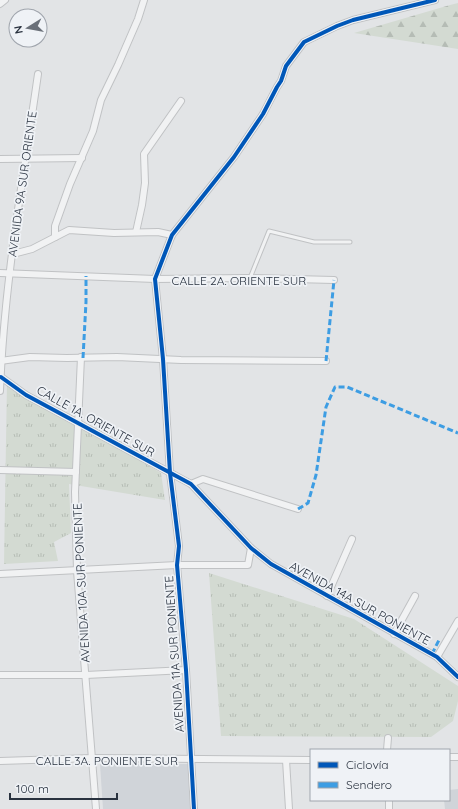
<svg xmlns="http://www.w3.org/2000/svg" width="458" height="809" font-family="Quicksand,sans-serif">
<style>
.built{fill:#d0d4d9}
.grass{fill:url(#grass-tufts)}
.forest{fill:url(#forest-firs)}
.lines{fill:none;stroke-linecap:round;stroke-linejoin:round}
.lane-casing{stroke:#c0c2c4;stroke-width:5}
.street-casing{stroke:#c0c2c4;stroke-width:8}
.lane{stroke:#f1f2f3;stroke-width:3}
.street{stroke:#f1f2f3;stroke-width:6}
.quiet{stroke:#3d9de3;stroke-width:3;stroke-dasharray:6 3;stroke-linecap:butt}
.cycleway-casing{stroke:#eff2f6;stroke-width:6}
.cycleway{stroke:#0057b8;stroke-width:4}
.labels{text-anchor:middle;dominant-baseline:central;stroke-width:3.5;stroke-linejoin:round;paint-order:stroke}
.street-label{font-size:12px;fill:#29323f;stroke:#eff2f6}
</style>
<defs>
<pattern id="grass-tufts" width="24" height="20" patternUnits="userSpaceOnUse"><rect width="24" height="20" fill="#d3dad2"/><path d="M3 7l-1-3M5 7V3M7 7l1-3M15 17l-1-3M17 17v-4M19 17l1-3" fill="none" stroke="#b5bcb5"/></pattern>
<pattern id="forest-firs" width="22" height="20" patternUnits="userSpaceOnUse"><rect width="22" height="20" fill="#d3dad2"/><path d="M5 1l3.5 6h-7zM16 11l3.5 6h-7z" fill="#b5bcb5"/></pattern>
</defs>
<rect width="100%" height="100%" fill="#e2e4e6"/>
<g class="built">
<path d="M100 764H189L191 809H103Z"/>
<path d="M458 789V809H445L444 800H449V790Z"/>
</g>
<g class="grass">
<path d="M7 381 161 473 165 500 69 484 71 533 54 542 58 561 4 564Z"/>
<path d="M209 573 354 619 458 686V701L453 721 431 737 221 736Z"/>
</g>
<path class="forest" d="M458 3V49L354 33 450 5Z"/>
<g class="lines">
<g class="lane-casing">
<path id="lane" d="M250 278 269 231 314 242H350"/>
</g>
<g class="street-casing">
<g id="street">
<path d="M0 4 5 0"/>
<path d="M0 159 82 158"/>
<path d="M136 232 142 205 145 183 144 154 181 101"/>
<path d="M55 237V226L70 184 93 131 101 100 118 65 138 19 144 0"/>
<path d="M13 254 32 249 69 230 114 233 158 232 172 235"/>
<path d="M0 273 155 279 249 278 334 280"/>
<path d="M81 357 75 492 77 571 96 809"/>
<path d="M0 361 30 357 67 358 117 357 181 360 326 361"/>
<path d="M1 377 26 395 191 484 251 548 271 564 437 657 458 677"/>
<path d="M0 391C4 284 23 179 38 74"/>
<path d="M0 470 76 472"/>
<path d="M191 484 203 479 298 509"/>
<path d="M0 574 177 565H248L251 548"/>
<path d="M327 596 352 539"/>
<path d="M394 634 415 596"/>
<path d="M437 657 458 621"/>
<path d="M0 675H86L186 670"/>
<path d="M387 750 388 738"/>
<path d="M449 757H458"/>
<path d="M286 760 289 809"/>
<path d="M0 761 93 758 311 760"/>
<path d="M389 800V809"/>
<path d="M194 809 186 670 177 565 179 546 170 473 163 359 155 279 172 235 234 157 263 114 277 87 281 81 286 66 304 42 337 26 353 20 435 0"/>
</g>
</g>
<use href="#lane" class="lane"/>
<use href="#street" class="street"/>
<g class="quiet">
<path d="M83 358 86 302V276"/>
<path d="M326 361 334 280"/>
<path d="M298 509 308 503 316 475 326 407 335 387H347L458 433"/>
<path d="M432 654 440 638"/>
</g>
<g class="cycleway-casing">
<g id="cycleway">
<path d="M1 377 26 395 191 484 251 548 271 564 437 657 458 677"/>
<path d="M194 809 186 670 177 565 179 546 170 473 163 359 155 279 172 235 234 157 263 114 277 87 281 81 286 66 304 42 337 26 353 20 435 0"/>
</g>
</g>
<use href="#cycleway" class="cycleway"/>
</g>
<g class="labels">
<g class="street-label">
<text transform="translate(22 184) rotate(-82)">AVENIDA 9A SUR ORIENTE</text>
<text x="239" y="280">CALLE 2A. ORIENTE SUR</text>
<text transform="translate(96 421) rotate(29)">CALLE 1A. ORIENTE SUR</text>
<text transform="translate(81 583) rotate(-93)">AVENIDA 10A SUR PONIENTE</text>
<text transform="translate(360 603) rotate(29)">AVENIDA 14A SUR PONIENTE</text>
<text transform="translate(174 654) rotate(-94)">AVENIDA 11A SUR PONIENTE</text>
<text x="107" y="760">CALLE 3A. PONIENTE SUR</text>
</g>
</g>
<rect x="310" y="749" width="140" height="52" fill="#eff2f6" stroke="#a0a5ad"/>
<rect x="318" y="762" width="20" height="6" fill="#0057b8" stroke="#a0a5ad"/>
<text x="346" y="769" font-size="12" fill="#29323f">Ciclovía</text>
<rect x="318" y="782" width="20" height="6" fill="#3d9de3" stroke="#a0a5ad"/>
<text x="346" y="789" font-size="12" fill="#29323f">Sendero</text>
<g transform="translate(28 28) rotate(259)"><circle r="19" fill="#eff2f6" stroke="#a0a5ad"/>
<path d="M0-3L7 15L0 10L-7 15Z" fill="#6a7079"/>
<text y="-6" font-size="11" font-weight="bold" text-anchor="middle" fill="#29323f">N</text>
</g>
<path d="M10 793v6h107v-6" fill="none" stroke="#29323f" stroke-width="2"/>
<text x="16" y="793" font-size="12" fill="#29323f" stroke="#eff2f6" stroke-width="3" paint-order="stroke">100 m</text>
</svg>
